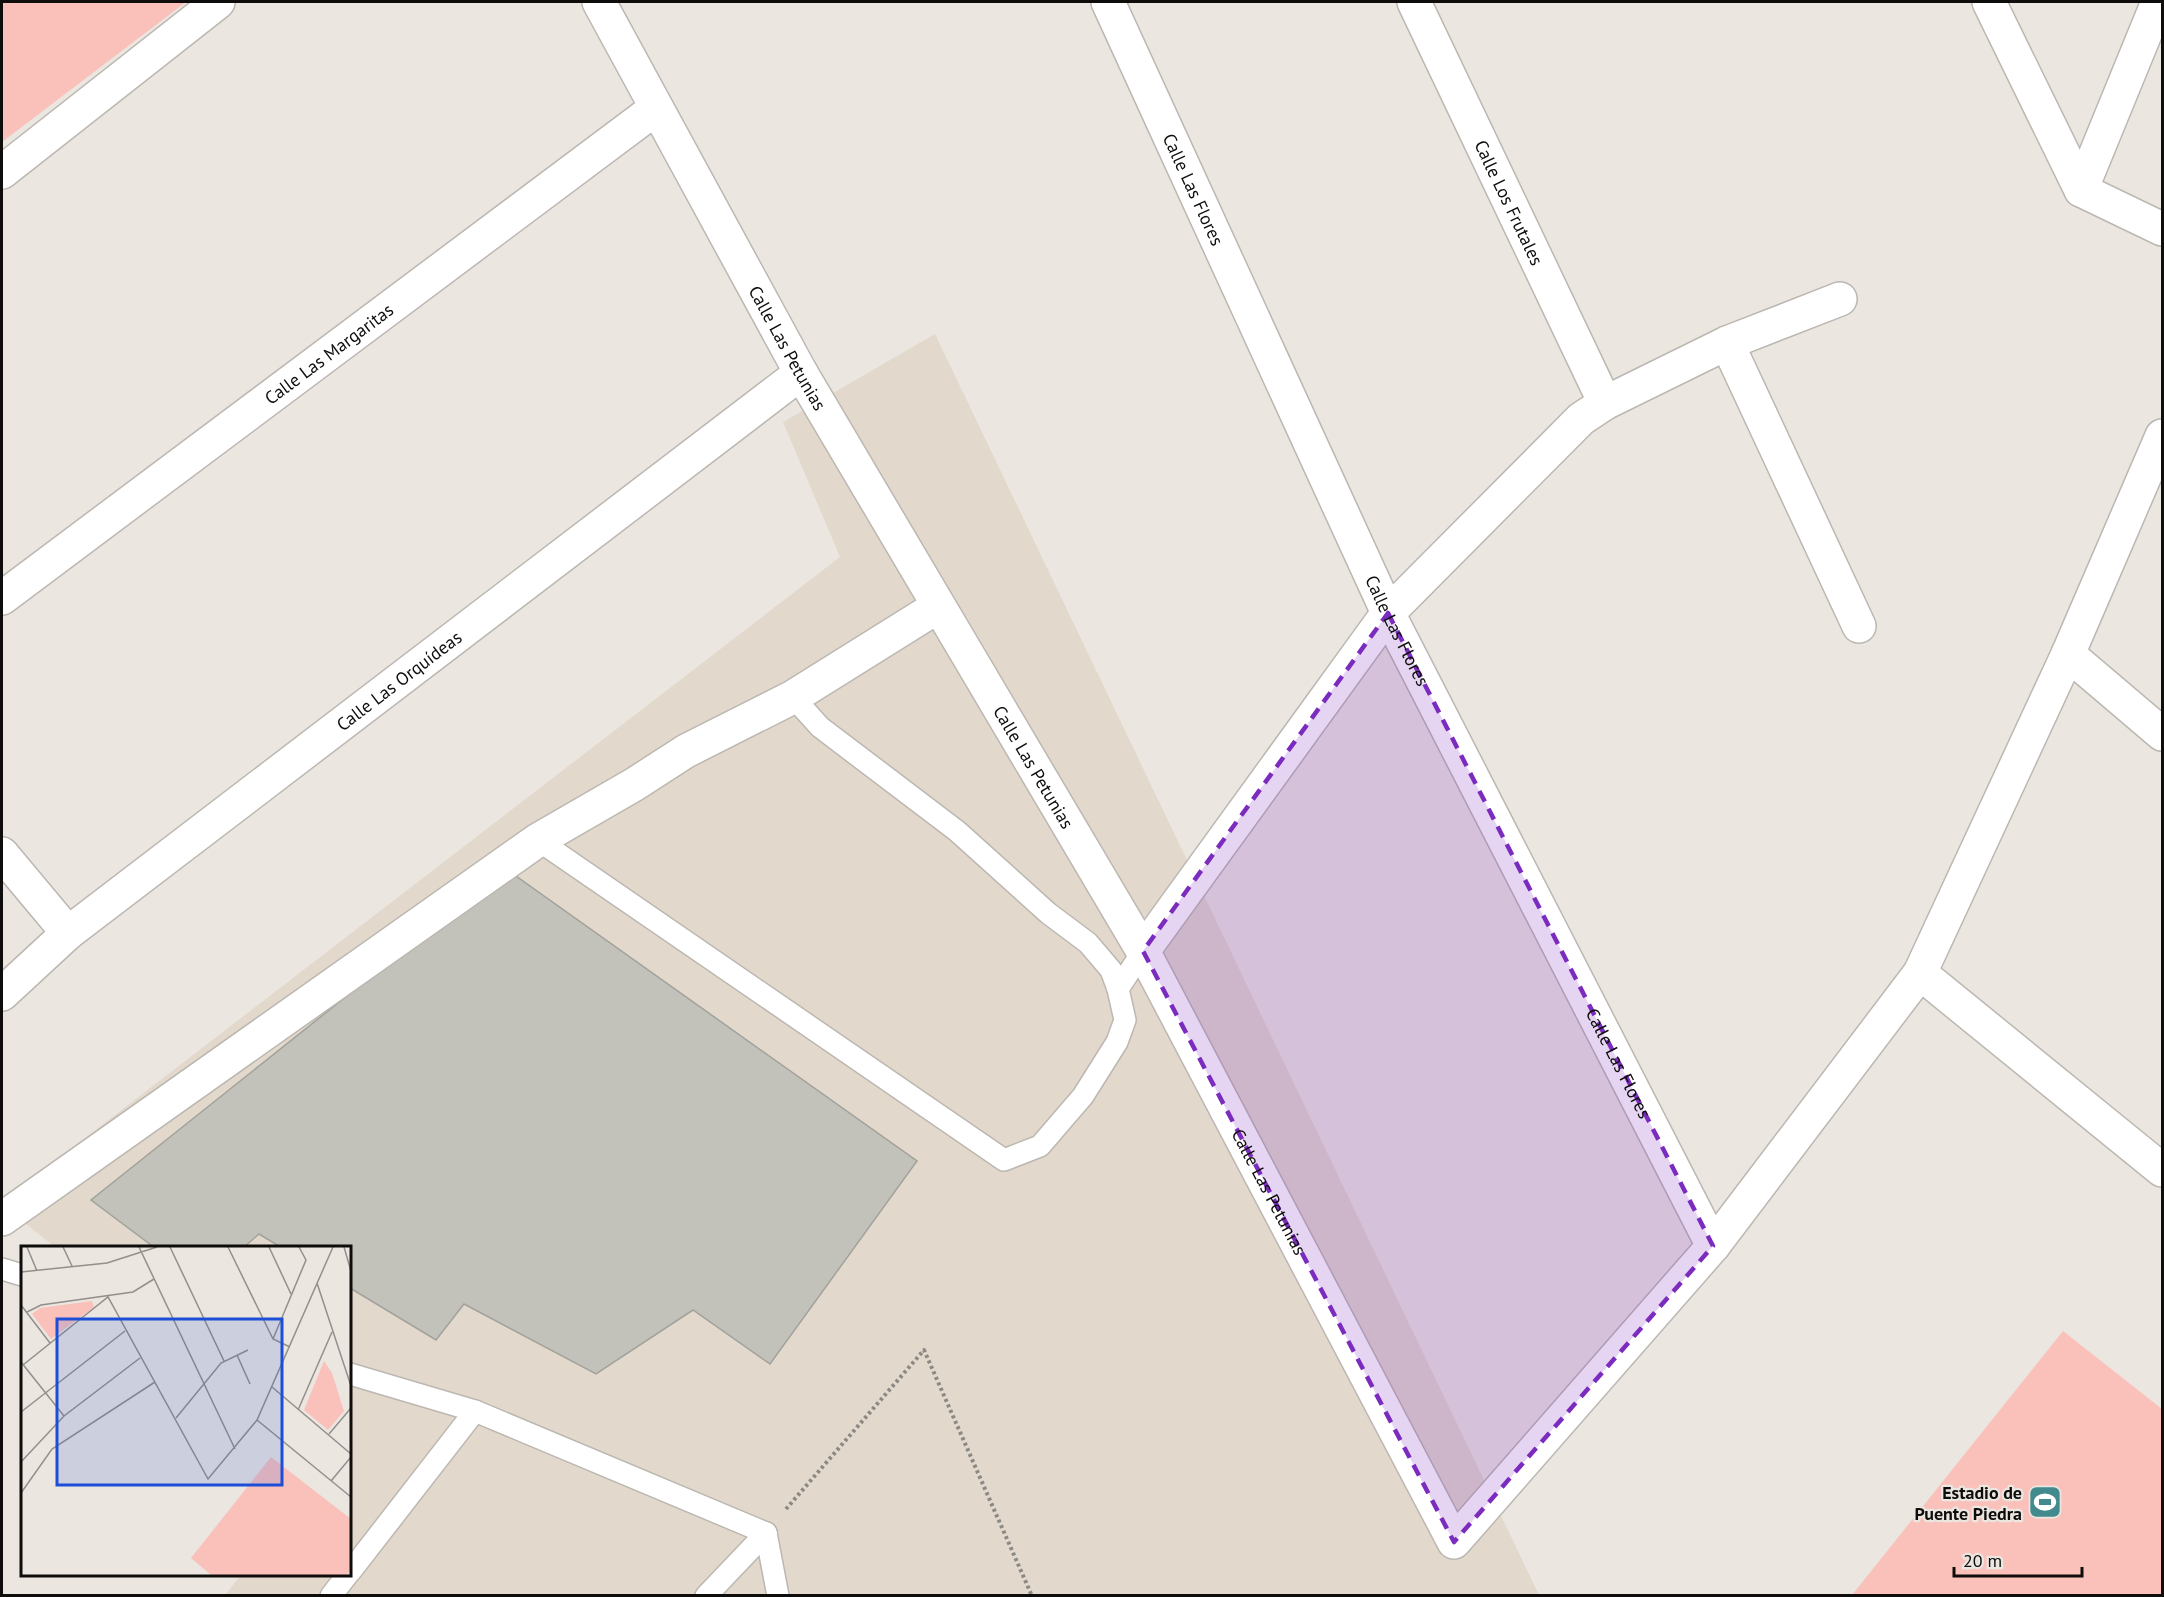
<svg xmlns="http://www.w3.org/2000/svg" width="2164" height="1597" font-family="'PT Sans',sans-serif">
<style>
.built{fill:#e2d9cc}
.green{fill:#fac1bb}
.building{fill:#c2c1ba;stroke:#a2a19b;stroke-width:1.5}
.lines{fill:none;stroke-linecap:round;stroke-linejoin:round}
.lane-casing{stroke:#bcb7b1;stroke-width:24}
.street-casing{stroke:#bcb7b1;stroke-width:36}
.path{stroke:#8c8984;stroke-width:4;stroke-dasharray:3 3;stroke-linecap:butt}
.lane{stroke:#fff;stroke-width:21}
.street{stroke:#fff;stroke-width:33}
.marked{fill:#7b2cbf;fill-opacity:0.2;stroke:#7b2cbf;stroke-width:4.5;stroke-dasharray:12 8;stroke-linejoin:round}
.labels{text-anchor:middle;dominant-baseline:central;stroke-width:4.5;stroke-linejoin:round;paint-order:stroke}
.street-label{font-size:18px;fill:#0e0d0b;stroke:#ebe6e0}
.poi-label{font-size:18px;font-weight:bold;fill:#0e0d0b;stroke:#ebe6e0;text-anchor:end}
.inset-road{fill:none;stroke:#938f8b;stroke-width:1.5}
.view{fill:#1d4ed8;fill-opacity:0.15;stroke:#1d4ed8;stroke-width:3}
.inset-edge{fill:none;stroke:#0e0d0b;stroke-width:3}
</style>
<rect width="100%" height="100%" fill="#ebe6e0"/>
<path class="built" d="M935 334 1539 1595H225L241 1575 350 1574V1248L55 1247 2 1205V1202L840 557 783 422Z"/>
<g class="green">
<path d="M2 2H186L2 142Z"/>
<path d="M2063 1331 2162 1409V1595H1852Z"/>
</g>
<path class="building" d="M506 869 917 1161 770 1364 693 1310 596 1374 464 1304 436 1340 350 1288V1248H282L259 1234 243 1248H155L91 1200Z"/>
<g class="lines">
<g class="lane-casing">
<g id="lane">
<path d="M793 697 820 727 957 831 1048 913 1088 943 1111 970 1118 989 1143 951"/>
<path d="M538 840 1004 1160 1040 1146 1083 1096 1117 1042 1125 1020 1118 989"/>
<path d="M2 1269 22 1275"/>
<path d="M350 1374 475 1411 766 1533"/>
<path d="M766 1533 778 1596"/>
<path d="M350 1572 475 1411"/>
<path d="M331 1596 348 1574"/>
<path d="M706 1596 766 1533"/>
</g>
</g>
<g class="street-casing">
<g id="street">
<path id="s1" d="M599 2 801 373 1143 951 1454 1542 1713 1246 1920 973 2068 654 2162 436"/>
<path id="s2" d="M1108 2 1388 613 1713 1246"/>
<path id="s3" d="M1414 2 1605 403"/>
<path d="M1989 2 2081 190 2162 229"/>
<path d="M2 172 218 2"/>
<path d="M2081 190 2158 2"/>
<path d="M1727 343 1859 626"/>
<path id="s4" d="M2 598 655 109"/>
<path d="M2068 654 2162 734"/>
<path d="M2 854 68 933"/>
<path d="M1143 951 1388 613 1581 419 1605 403 1727 343 1840 299"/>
<path d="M1920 973 2162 1170"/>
<path id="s5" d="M2 994 68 933 801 373"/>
<path d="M2 1219 538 840 635 784 686 751 793 697 937 607"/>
</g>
</g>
<path class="path" d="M786 1509 924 1350 1032 1596"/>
<use href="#lane" class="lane"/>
<use href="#street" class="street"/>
</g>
<path class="marked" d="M1388 613 1713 1246 1454 1542 1143 951Z"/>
<defs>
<g id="stadium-square" transform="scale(1.725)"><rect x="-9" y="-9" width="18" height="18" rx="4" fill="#428a8d" stroke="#ebe6e0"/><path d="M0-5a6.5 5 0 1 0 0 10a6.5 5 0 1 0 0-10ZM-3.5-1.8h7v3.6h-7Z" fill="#fff"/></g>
</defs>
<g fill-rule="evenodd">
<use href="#stadium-square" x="2045" y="1502"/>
</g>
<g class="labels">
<g class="street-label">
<text stroke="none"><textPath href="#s2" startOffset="206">Calle Las Flores</textPath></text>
<text stroke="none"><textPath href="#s3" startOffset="222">Calle Los Frutales</textPath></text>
<text stroke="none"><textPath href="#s1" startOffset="394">Calle Las Petunias</textPath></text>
<text stroke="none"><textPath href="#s4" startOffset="408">Calle Las Margaritas</textPath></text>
<text stroke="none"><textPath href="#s2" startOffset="692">Calle Las Flores</textPath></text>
<text stroke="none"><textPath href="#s5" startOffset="506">Calle Las Orquídeas</textPath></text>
<text stroke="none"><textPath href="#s1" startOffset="880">Calle Las Petunias</textPath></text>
<text stroke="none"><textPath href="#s2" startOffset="1178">Calle Las Flores</textPath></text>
<text stroke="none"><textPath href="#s1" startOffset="1366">Calle Las Petunias</textPath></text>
</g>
<g class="poi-label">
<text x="2022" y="1492">Estadio de<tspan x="2022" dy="21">Puente Piedra</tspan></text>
</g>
</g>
<g transform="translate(21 1246)">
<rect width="330" height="330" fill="#ebe6e0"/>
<path d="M71 55 73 61 30 93 11 68 19 62ZM303 115 311 127 323 165 307 184 283 164ZM250 211 330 273V324L326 329H190L170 312Z" fill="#fac1bb"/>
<path class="inset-road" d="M6 1 16 25M42 1 51 20M118 1 214 203M149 1 203 115M207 1 252 93 269 101M248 1 270 48M323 1 330 25M0 26 86 17 136 1M296 37 330 140M0 59 29 97M6 66 20 59 112 46 133 33M252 93 285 14 278 1M216 109 229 138M0 116 43 170M2 119 87 51 187 233 236 174 312 1M251 141 330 208M277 164 311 86M0 166 104 85M155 172 200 117 227 104M236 174 330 251M308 188 330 162M0 216 43 170 119 112M310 235 330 211M0 247 31 203 134 136"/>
<path class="view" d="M36 73H261V239H36Z"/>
<rect width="330" height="330" class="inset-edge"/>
</g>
<rect width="2164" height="1597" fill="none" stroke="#0e0d0b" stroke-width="6"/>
<path d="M1954 1567v9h128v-9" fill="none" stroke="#0e0d0b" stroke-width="3"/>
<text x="1963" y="1567" font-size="18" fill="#0e0d0b" stroke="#ebe6e0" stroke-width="4.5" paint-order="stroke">20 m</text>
</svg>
